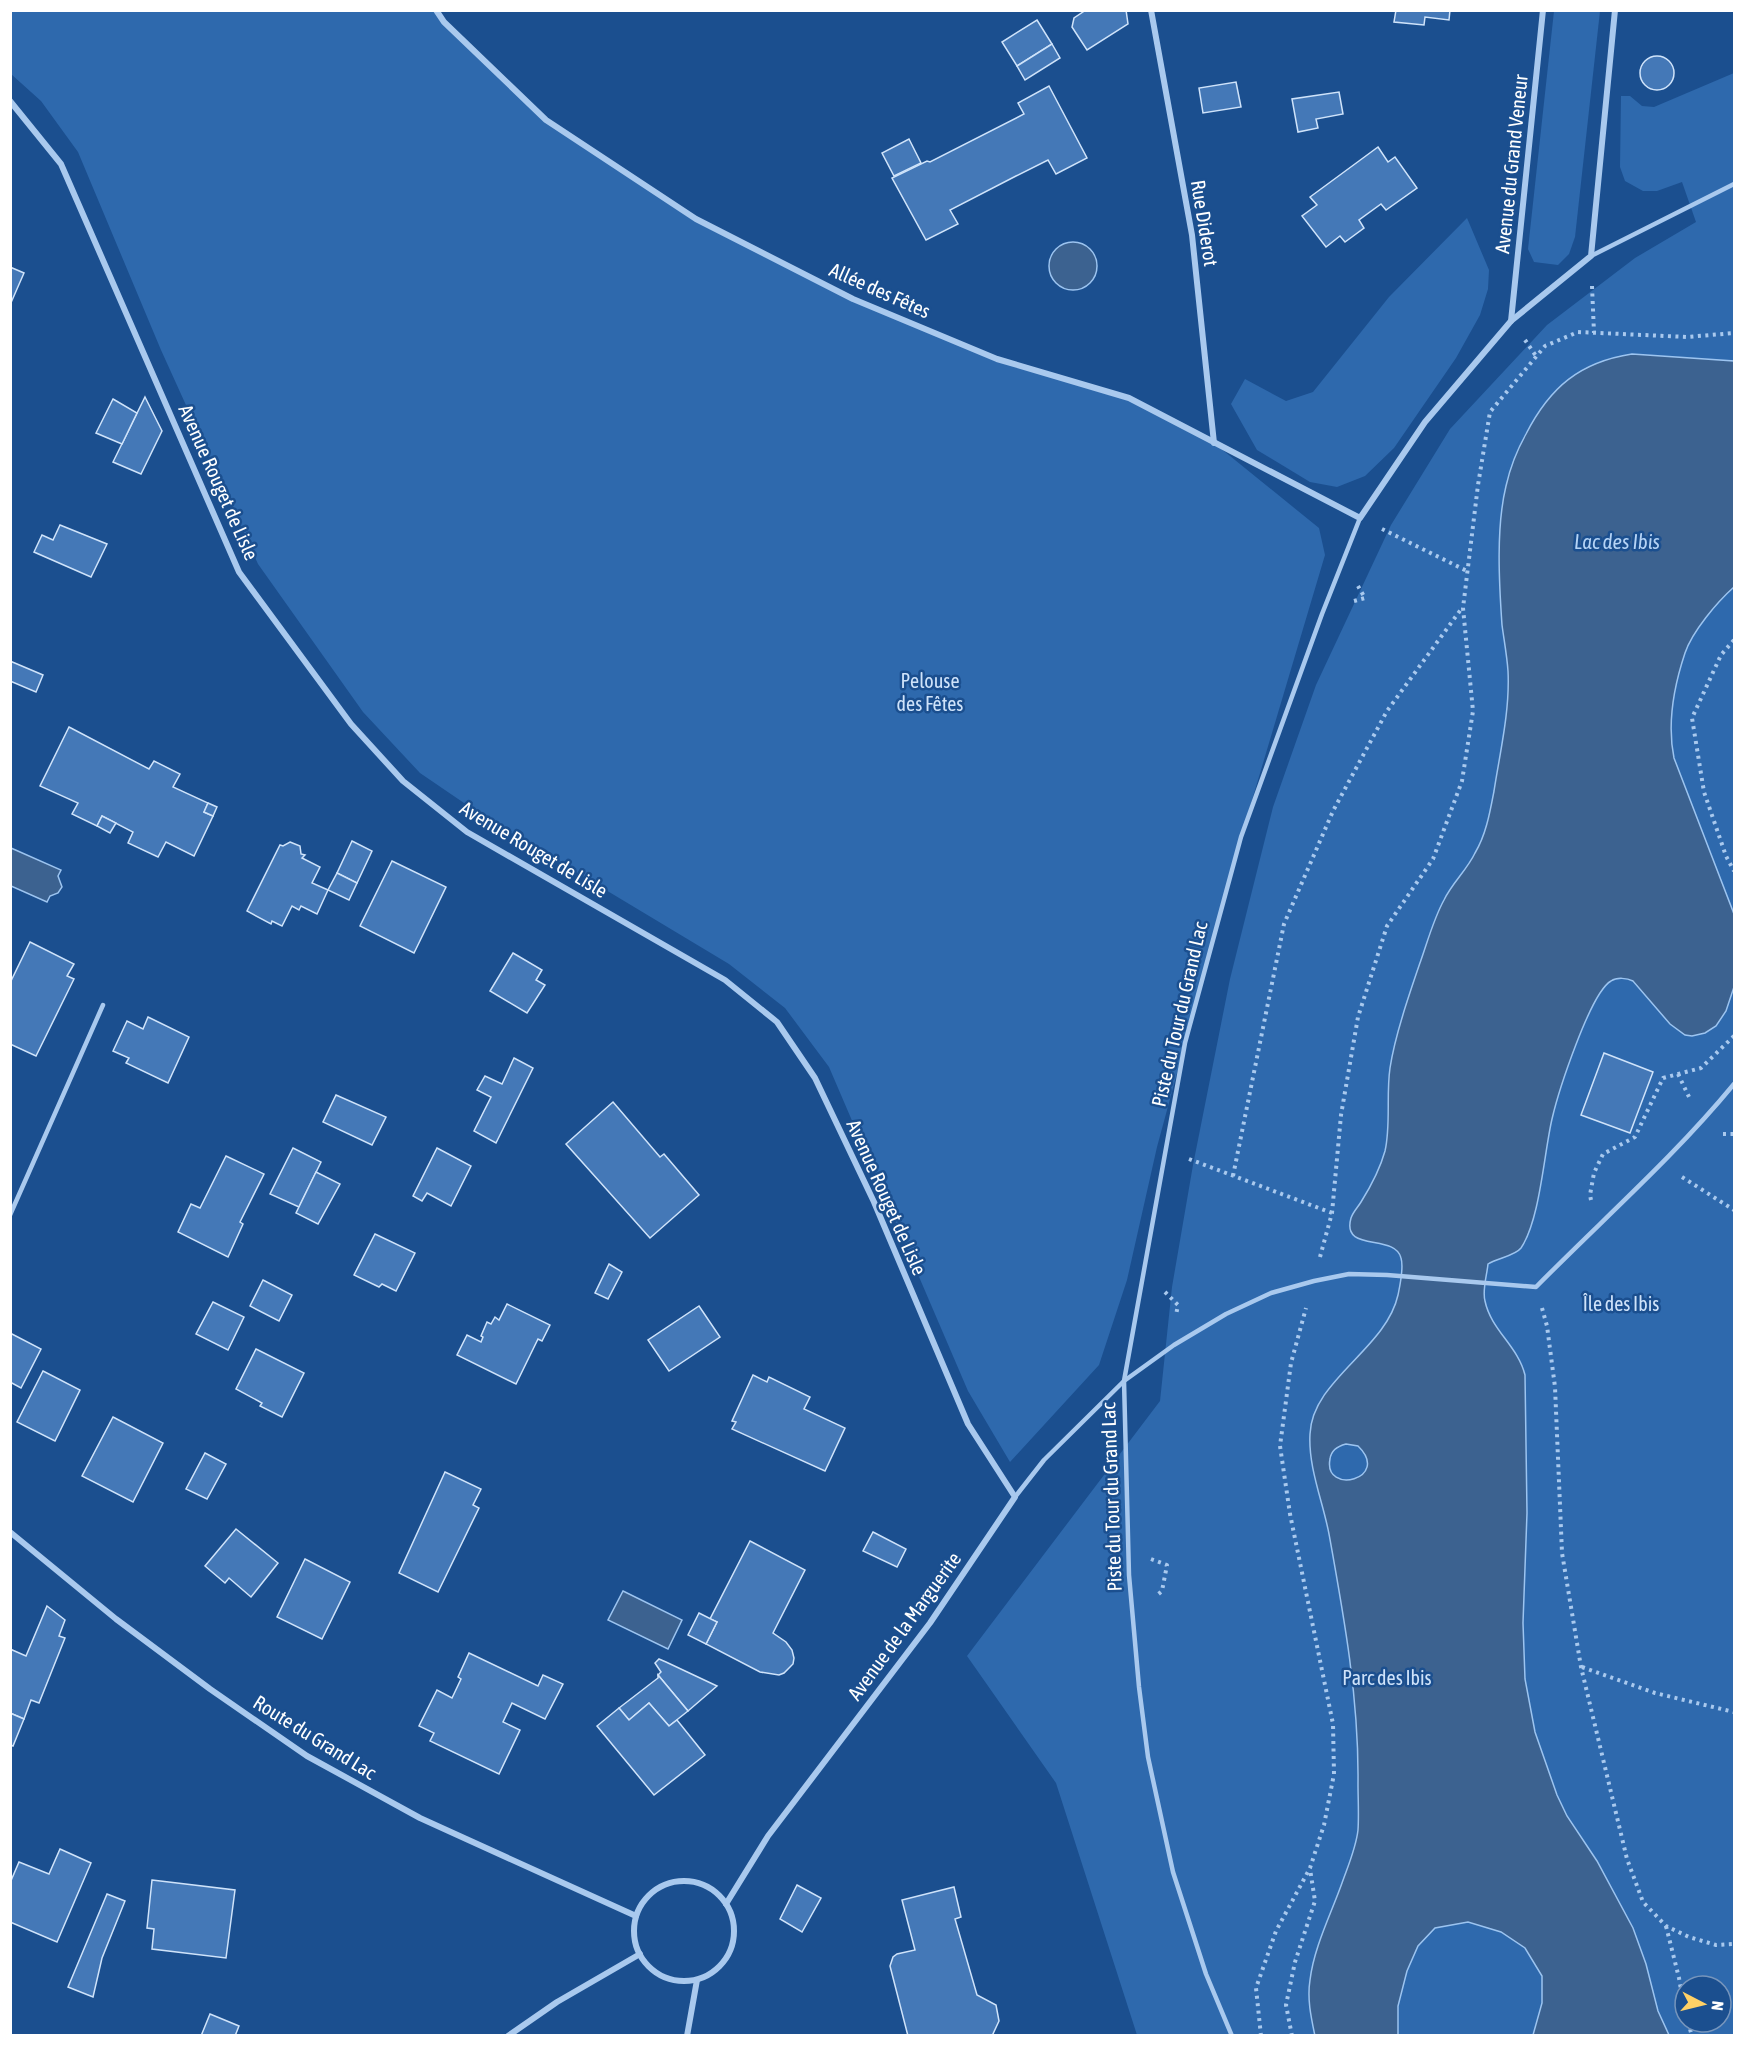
<svg xmlns="http://www.w3.org/2000/svg" width="1745" height="2046" font-family="'Asap Condensed',sans-serif">
<style>
.green{fill:#2e69ad;fill-rule:evenodd}
.water{fill:#3c6290;stroke:#9cc4f0;stroke-width:1.5;fill-rule:evenodd}
.building{fill:#4478b7;stroke:#cfe3fa;stroke-width:1.5}
.lines{fill:none;stroke-linecap:round;stroke-linejoin:round}
.path{stroke:#a9c9ee;stroke-width:4;stroke-dasharray:3 4.5;stroke-linecap:butt}
.lane{stroke:#a9c9ee;stroke-width:4.5}
.street{stroke:#a9c9ee;stroke-width:6}
.labels{text-anchor:middle;dominant-baseline:central;stroke-width:5;stroke-linejoin:round;paint-order:stroke}
.street-label{font-size:20px;fill:#fff;stroke:#1b4f8f}
.park-label{font-size:20px;fill:#cfe3fa;stroke:#1b4f8f}
.water-label{font-size:21px;font-style:italic;fill:#b5d3f5;stroke:#1b4f8f}
</style>
<rect width="100%" height="100%" fill="#1b4f8f"/>
<g class="green">
<path d="M11 11H436L546 120 696 219 853 299 997 359 1129 398 1214 443 1319 528 1325 555 1241 837 1157 1147 1127 1280 1099 1365 1010 1462 968 1391 829 1067 785 1008 729 964 486 818 420 773 363 712 258 564 161 350 78 152 41 101 11 74Z"/>
<path d="M1554 11H1600L1575 237 1569 254 1558 265 1534 262 1528 249Z"/>
<path d="M1734 73V2035H1137L1056 1783 967 1656 1160 1401 1172 1287 1193 1165 1230 979 1273 807 1316 685 1391 525 1450 429 1547 325 1635 258 1696 222 1682 182 1657 191H1643L1625 181 1620 167 1621 96H1630L1642 106 1654 107ZM1685 1986H1721V2022H1685Z"/>
<path d="M1467 218 1489 270 1488 289 1480 315 1456 358 1394 448 1365 476 1337 487 1310 482 1257 450 1231 404 1245 379 1286 401 1313 392 1389 297Z"/>
</g>
<g class="water">
<circle cx="1073" cy="266" r="24"/>
<path d="M1632 354 1734 361V587C1717 602 1692 632 1685 653 1674 686 1667 724 1674 758L1734 914V987L1726 1011 1716 1026 1705 1033 1692 1036 1685 1035 1670 1024 1633 981C1627 978 1617 977 1611 981 1590 993 1558 1093 1552 1119 1544 1153 1540 1220 1521 1248 1515 1256 1497 1258 1488 1264 1487 1275 1482 1290 1485 1301 1491 1330 1518 1346 1525 1375L1527 1513 1523 1623 1525 1679 1535 1732 1557 1795 1567 1816 1597 1861 1633 1928 1646 1964 1658 2011 1669 2035H1533L1542 2003V1976L1525 1948 1501 1932 1468 1922 1435 1928 1418 1946 1407 1971 1398 2006V2035L1315 2036C1311 2017 1307 1999 1310 1980 1314 1947 1331 1914 1342 1883 1348 1866 1356 1848 1358 1830 1359 1815 1358 1799 1358 1783 1359 1699 1344 1617 1329 1534 1323 1502 1308 1467 1310 1434 1312 1380 1386 1349 1398 1295 1400 1285 1404 1268 1401 1258 1395 1233 1341 1253 1351 1218 1353 1212 1358 1207 1361 1202 1371 1186 1380 1169 1385 1151 1391 1125 1386 1095 1390 1068 1395 1035 1410 992 1421 960 1428 940 1434 918 1444 900 1452 883 1467 870 1475 853 1486 835 1490 812 1494 791 1500 752 1510 711 1508 671 1507 656 1504 640 1502 625 1499 582 1496 527 1506 486 1510 468 1517 450 1526 434 1550 387 1580 362 1632 354ZM1346 1444 1358 1446C1392 1479 1323 1496 1330 1459 1331 1451 1338 1446 1346 1444Z"/>
<path d="M11 848 61 870 58 876 62 887 58 893 50 896 47 902 11 886Z"/>
<path d="M623 1591 682 1620 668 1649 608 1620Z"/>
</g>
<g class="building">
<path d="M1086 10H1126L1128 24 1087 50 1072 27 1074 18Z"/>
<path d="M1396 10H1450L1449 20 1425 17 1424 25 1394 22Z"/>
<path d="M1037 20 1052 44 1017 66 1002 42Z"/>
<path d="M1052 44 1060 58 1025 80 1017 66Z"/>
<circle cx="1657" cy="73" r="17"/>
<path d="M1236 82 1241 107 1203 113 1199 88Z"/>
<path d="M1049 86 1087 158 1056 174 1048 160 1016 176 950 210 958 224 926 240 892 178 927 161 930 162 1024 114 1018 103Z"/>
<path d="M1339 92 1343 114 1316 119 1318 128 1298 132 1292 99Z"/>
<path d="M909 139 921 163 894 176 882 153Z"/>
<path d="M1378 147 1388 162 1395 157 1417 188 1386 210 1381 204 1359 220 1364 228 1345 242 1340 236 1326 247 1302 216 1317 205 1310 197Z"/>
<path d="M10 267 24 273 10 305Z"/>
<path d="M145 397 162 431 141 474 113 462Z"/>
<path d="M113 399 137 413 122 444 96 433Z"/>
<path d="M60 525 107 544 91 577 34 552 42 535 53 540Z"/>
<path d="M10 661 43 675 36 692 10 681Z"/>
<path d="M69 727 149 769 154 761 180 774 173 787 208 803 204 812 213 816 194 856 166 842 158 857 128 843 133 832 102 816 97 826 72 814 78 803 40 786Z"/>
<path d="M208 803 217 807 213 816 204 812Z"/>
<path d="M102 816 116 823 110 833 97 826Z"/>
<path d="M352 841 372 851 357 883 337 873Z"/>
<path d="M290 842 300 846 301 854 305 855 302 858 320 867 312 883 328 890 317 914 301 906 299 910 292 906 282 926 272 921 271 924 247 911 280 845 283 846Z"/>
<path d="M392 861 446 887 414 953 360 926Z"/>
<path d="M337 873 357 883 349 900 328 890Z"/>
<path d="M30 942 74 964 67 976 74 979 36 1056 10 1044V983Z"/>
<path d="M513 953 542 970 536 980 545 985 527 1013 490 991Z"/>
<path d="M148 1017 189 1037 168 1083 126 1063 129 1058 113 1051 127 1021 143 1029Z"/>
<path d="M1604 1053 1653 1072 1630 1133 1581 1115Z"/>
<path d="M514 1058 533 1068 496 1143 474 1131 491 1097 477 1090 485 1076 502 1084Z"/>
<path d="M336 1095 386 1117 372 1145 323 1122Z"/>
<path d="M613 1102 660 1157 664 1154 699 1195 650 1238 566 1144Z"/>
<path d="M293 1148 321 1162 299 1207 270 1194Z"/>
<path d="M437 1148 471 1166 451 1206 427 1193 422 1201 413 1196Z"/>
<path d="M226 1156 264 1174 240 1222 243 1224 228 1257 178 1232 191 1204 200 1208Z"/>
<path d="M316 1172 340 1184 318 1224 296 1213Z"/>
<path d="M375 1234 415 1253 396 1291 382 1284 379 1287 354 1275Z"/>
<path d="M609 1264 622 1272 608 1299 595 1293Z"/>
<path d="M263 1280 292 1295 279 1321 250 1306Z"/>
<path d="M213 1302 244 1317 228 1350 196 1334Z"/>
<path d="M507 1304 550 1325 542 1341 538 1339 516 1384 457 1355 467 1335 481 1342 483 1337 481 1336 487 1322 491 1324 495 1317 499 1320Z"/>
<path d="M699 1306 720 1337 669 1371 648 1340Z"/>
<path d="M10 1333 41 1349 21 1388 10 1382Z"/>
<path d="M256 1349 304 1373 282 1417 260 1406 262 1403 236 1389Z"/>
<path d="M43 1371 80 1390 55 1441 17 1422Z"/>
<path d="M753 1375 767 1382 769 1377 810 1397 804 1409 845 1428 825 1471 732 1429 736 1422 732 1421Z"/>
<path d="M113 1417 163 1443 133 1502 82 1476Z"/>
<path d="M205 1453 226 1464 207 1499 186 1489Z"/>
<path d="M445 1472 481 1489 473 1505 479 1508 438 1592 399 1573Z"/>
<path d="M236 1529 278 1563 251 1597 229 1578 225 1583 205 1566Z"/>
<path d="M873 1532 906 1549 897 1567 863 1551Z"/>
<path d="M750 1541 805 1570 773 1633 786 1642 792 1650 794 1658 793 1664 784 1673 779 1675 760 1672 706 1644 717 1622 710 1619Z"/>
<path d="M305 1559 350 1582 322 1639 277 1617Z"/>
<path d="M47 1606 65 1620 59 1636 65 1638 39 1703 31 1700 24 1719 10 1713V1649L26 1656Z"/>
<path d="M699 1613 717 1622 706 1644 688 1635Z"/>
<path d="M469 1653 538 1686 543 1675 563 1684 545 1719 512 1703 503 1722 520 1730 499 1774 430 1741 434 1733 419 1726 437 1690 452 1698 461 1679 458 1677Z"/>
<path d="M659 1659 666 1662 717 1686 688 1711 658 1675 661 1672 655 1663Z"/>
<path d="M658 1675 688 1711 669 1726 649 1703 629 1720 619 1708 658 1678Z"/>
<path d="M649 1703 669 1726 677 1720 705 1755 654 1795 597 1726 619 1708 629 1720Z"/>
<path d="M10 1713 24 1719 13 1746 10 1745Z"/>
<path d="M60 1849 91 1863 57 1942 10 1922V1883L19 1862 49 1874Z"/>
<path d="M152 1880 235 1890 226 1958 152 1949 154 1929 147 1928Z"/>
<path d="M797 1885 821 1898 802 1932 780 1919Z"/>
<path d="M954 1887 961 1917 955 1919 977 1995 996 2005 999 2021 992 2036H908L890 1966 893 1957 897 1954 915 1950 902 1900Z"/>
<path d="M107 1894 125 1901 102 1958 93 1997 68 1987Z"/>
<path d="M210 2014 239 2026 235 2036H201Z"/>
</g>
<g class="lines">
<g class="path">
<path d="M1592 286 1594 333"/>
<path d="M1525 340 1536 356"/>
<path d="M1382 529 1467 571"/>
<path d="M1354 601 1365 598 1358 586"/>
<path d="M1734 640 1721 655 1692 718 1704 792 1726 856 1734 871"/>
<path d="M1678 1074 1690 1099"/>
<path d="M1723 1134H1734"/>
<path d="M1189 1159 1332 1213"/>
<path d="M1233 1176 1284 924 1333 811 1387 711 1462 608"/>
<path d="M1682 1177 1734 1210"/>
<path d="M1591 1200 1590 1195 1594 1173 1603 1154 1635 1137 1663 1078 1701 1068 1734 1036"/>
<path d="M1320 1257 1332 1213 1341 1115 1358 1017 1387 926 1433 859 1462 781 1473 711 1463 608 1478 485 1490 412 1545 346 1578 332 1687 337 1734 333"/>
<path d="M1165 1292 1178 1305 1176 1315"/>
<path d="M1542 1308 1547 1326 1555 1387 1562 1553 1581 1667 1627 1859 1643 1902 1666 1926 1689 1937 1716 1945 1734 1944"/>
<path d="M1151 1559 1167 1565 1162 1591 1156 1596"/>
<path d="M1582 1667 1655 1693 1734 1712"/>
<path d="M1666 1926 1679 1978 1685 2013"/>
<path d="M1688 2022 1692 2036"/>
<path d="M1261 2036 1256 1988 1276 1931 1310 1868 1324 1825 1334 1774 1333 1724 1290 1514 1280 1446 1291 1363 1306 1308"/>
<path d="M1292 2036 1286 2005 1295 1962 1315 1901 1310 1869"/>
</g>
<g class="lane">
<path d="M1591 256 1734 184"/>
<path d="M10 1215 103 1005"/>
<path d="M1015 1497 1044 1460 1124 1381 1174 1345 1226 1314 1271 1293 1314 1281 1349 1274 1387 1275 1536 1287C1603 1219 1673 1158 1734 1084"/>
<path d="M1232 2036 1206 1974 1173 1872 1148 1757 1139 1687 1129 1575 1124 1381 1185 1043 1241 837 1322 614 1360 518"/>
</g>
<g class="street">
<path d="M436 10 444 22 546 120 696 219 853 299 997 359 1129 398 1360 518 1425 422 1511 321 1591 256 1615 10"/>
<path d="M1151 10 1192 235 1214 443"/>
<path d="M10 101 61 164 239 572 351 724 403 781 467 832 725 980 777 1022 815 1078 874 1202 968 1424 1015 1497 930 1623 768 1836 726 1904"/>
<path d="M1511 321 1543 10"/>
<path d="M10 1532 116 1619 210 1689 307 1756 420 1818 636 1916"/>
<circle cx="684" cy="1931" r="50"/>
<path d="M508 2036 557 2002 640 1954"/>
<path d="M687 2036 697 1980"/>
</g>
</g>
<g class="labels">
<g class="street-label">
<text transform="translate(1511 164) rotate(-84)">Avenue du Grand Veneur</text>
<text transform="translate(1205 223) rotate(81)">Rue Diderot</text>
<text transform="translate(880 290) rotate(24)">Allée des Fêtes</text>
<text transform="translate(219 482) rotate(66)">Avenue Rouget de Lisle</text>
<text transform="translate(534 849) rotate(31)">Avenue Rouget de Lisle</text>
<text transform="translate(1179 1014) rotate(-77)">Piste du Tour du Grand Lac</text>
<text transform="translate(887 1197) rotate(66)">Avenue Rouget de Lisle</text>
<text transform="translate(1111 1497) rotate(-92)">Piste du Tour du Grand Lac</text>
<text transform="translate(904 1626) rotate(-54)">Avenue de la Marguerite</text>
<text transform="translate(315 1737) rotate(32)">Route du Grand Lac</text>
</g>
<g class="park-label">
<text x="930" y="680">Pelouse<tspan x="930" dy="23">des Fêtes</tspan></text>
<text x="1621" y="1303">Île des Ibis</text>
<text x="1387" y="1677">Parc des Ibis</text>
</g>
<g class="water-label">
<text x="1617" y="541">Lac des Ibis</text>
</g>
</g>
<rect width="1745" height="2046" fill="none" stroke="#ffffff" stroke-width="24"/>
<g transform="translate(1703 2004) rotate(97)"><circle r="28" fill="#1b4f8f" stroke="#7695bc" stroke-width="1.5"/>
<path d="M0-4.5L10 22L0 15L-10 22Z" fill="#ffd166"/>
<text y="-9" font-size="16" font-weight="bold" text-anchor="middle" fill="#ffffff">N</text>
</g>
</svg>
